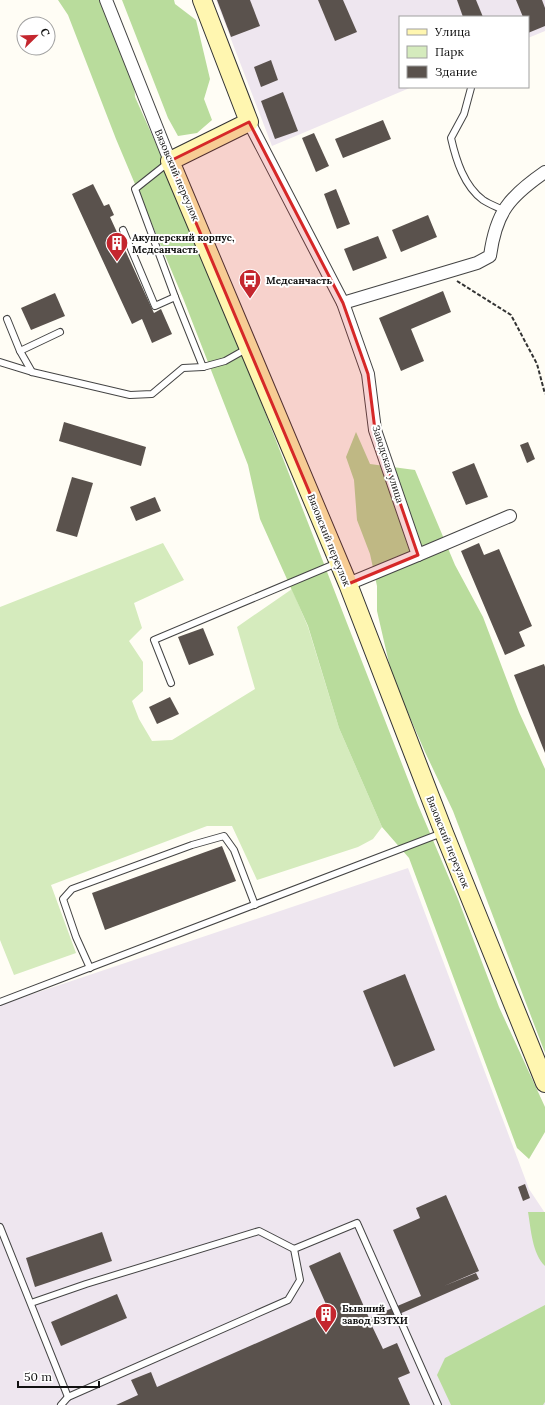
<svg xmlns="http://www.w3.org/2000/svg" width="545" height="1405" font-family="Lora,serif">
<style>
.industrial{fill:#eee6ef}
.green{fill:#d5ebbd}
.forest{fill:#b9dc9c}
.building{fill:#5a524d}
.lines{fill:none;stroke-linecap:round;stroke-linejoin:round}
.lane-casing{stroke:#444;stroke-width:8}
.street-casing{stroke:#444;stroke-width:14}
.secondary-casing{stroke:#333;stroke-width:20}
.path{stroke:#333;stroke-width:2;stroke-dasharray:4 2;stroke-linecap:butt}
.lane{stroke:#fff;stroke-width:6}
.street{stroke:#fff;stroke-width:12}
.secondary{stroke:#fff6b0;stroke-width:18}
.marked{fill:#d62828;fill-opacity:0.2;stroke:#d62828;stroke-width:3;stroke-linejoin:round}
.labels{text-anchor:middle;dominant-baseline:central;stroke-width:4;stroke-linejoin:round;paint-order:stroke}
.street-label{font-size:10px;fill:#111;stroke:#fff}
.poi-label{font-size:10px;font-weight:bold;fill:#111;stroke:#fff;text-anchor:start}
</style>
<rect width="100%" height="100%" fill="#fffdf5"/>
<g class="industrial">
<path d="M216 0H545V31L528 38V17H400V87H412L272 146Z"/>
<path d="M408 868 529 1189 545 1213V1405H0V1005Z"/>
</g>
<path class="green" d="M163 543 184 580 134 603 142 628 129 641 143 662V691L132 701 139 719 152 741 172 740 255 689 237 627 292 589 308 627 339 728 382 827 373 839 358 847 257 880 232 826H207L51 885 76 953 14 975 0 940V607Z"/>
<g class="forest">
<path d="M58 0H99L134 80 135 97 179 195 221 299 352 636 418 805 458 899 499 1007 545 1107V1132L529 1159 517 1148 409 858 382 827 339 728 308 626 260 519 248 465 183 298 116 139 68 15Z"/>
<path d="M122 0H174L175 4 196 20 210 79 204 99 212 120 197 133 178 136 168 118Z"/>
<path d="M356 432 370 464 415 470 455 565 483 617 519 712 545 769V1053L453 811 425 752 392 676 377 611V586L370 554 357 520 354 480 346 457Z"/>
<path d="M528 1212H545V1266C532 1253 531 1229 528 1212Z"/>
<path d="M545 1305V1402L543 1405H451L437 1375 445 1358Z"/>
</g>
<g class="building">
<path d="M217 0H250L260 26 231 37Z"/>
<path d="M318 0H343L357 32 335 41Z"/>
<path d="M457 0H476L483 17H463Z"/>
<path d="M516 0H542L545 8V26L528 33V17H523Z"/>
<path d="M271 60 278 80 261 87 254 67Z"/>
<path d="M283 92 298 131 275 139 261 101Z"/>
<path d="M383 120 391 139 343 158 335 139Z"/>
<path d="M314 133 329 166 316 172 302 138Z"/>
<path d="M93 184 104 206 109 204 114 215 110 217 154 313 161 309 172 334 152 343 142 319 132 324 72 194Z"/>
<path d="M336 189 350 224 337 229 324 194Z"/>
<path d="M428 215 437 237 401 252 392 230Z"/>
<path d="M378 236 387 258 353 271 344 249Z"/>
<path d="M443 291 451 312 411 329 424 361 401 371 379 318Z"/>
<path d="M55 293 65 316 31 330 21 308Z"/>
<path d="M64 422 146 447 141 466 59 441Z"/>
<path d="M528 442 535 459 527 463 520 445Z"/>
<path d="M474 463 488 497 466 505 452 472Z"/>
<path d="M72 477 93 483 77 537 56 531Z"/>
<path d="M155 497 161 511 136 521 130 507Z"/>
<path d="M479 543 484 555 499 549 532 626 519 632 525 646 505 655 461 551Z"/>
<path d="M203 628 214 655 189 665 178 637Z"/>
<path d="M544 664 545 667V753L514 675Z"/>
<path d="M170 697 179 714 157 724 149 707Z"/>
<path d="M222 846 236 881 105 930 92 893Z"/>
<path d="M405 974 435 1050 394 1067 363 991Z"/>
<path d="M525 1184 530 1198 523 1201 518 1187Z"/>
<path d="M446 1195 479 1271 444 1286 476 1273 479 1279 372 1326 383 1349 397 1343 410 1373 398 1378 410 1405H116L138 1395 131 1380 151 1372 157 1387 329 1311 309 1266 340 1252 369 1318 421 1296 393 1230 420 1218 416 1208Z"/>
<path d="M102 1232 112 1261 35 1287 26 1258Z"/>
<path d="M117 1294 127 1318 61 1346 51 1322Z"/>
</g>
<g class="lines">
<g class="lane-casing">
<g id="lane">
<path d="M471 88 464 114 451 138C456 160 464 186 483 200 489 204 497 207 503 210"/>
<path d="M169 162 135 189 175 297 203 367 225 361 248 348"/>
<path d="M123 230 155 306 175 297"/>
<path d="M7 319 20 351 32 372"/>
<path d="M20 351 60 332"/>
<path d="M0 362 32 372 130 395 152 394 183 368 203 367"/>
<path d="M171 683 154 640 337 563"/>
<path d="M90 968 76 937 63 899 72 889 192 845 224 836 234 850 255 905"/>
<path d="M0 1002 442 833"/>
<path d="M0 1227 68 1397 288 1300 300 1280 294 1249 357 1223 438 1405"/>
<path d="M31 1303 86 1284 259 1231 294 1249"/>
<path d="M61 1405 68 1397"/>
</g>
</g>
<g class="street-casing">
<g id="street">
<path d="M106 0 170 161"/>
<path d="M249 122 343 303 368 374 375 430 418 555 348 584"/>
<path d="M343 303 477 263 490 256C496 212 509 197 545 172"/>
<path d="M418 555 510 516"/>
</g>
</g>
<g class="secondary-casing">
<path id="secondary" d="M202 0 249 122 170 161 348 584 444 833 545 1083"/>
</g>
<path class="path" d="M457 281 511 315 537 364 545 394"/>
<use href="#lane" class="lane"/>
<use href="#street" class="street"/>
<use href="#secondary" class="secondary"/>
</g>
<path class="marked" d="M249 122 343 303 368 374 375 430 418 555 348 584 170 161Z"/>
<defs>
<g id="building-pin" transform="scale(1.15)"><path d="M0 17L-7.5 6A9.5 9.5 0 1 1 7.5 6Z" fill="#c4262e" stroke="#fff"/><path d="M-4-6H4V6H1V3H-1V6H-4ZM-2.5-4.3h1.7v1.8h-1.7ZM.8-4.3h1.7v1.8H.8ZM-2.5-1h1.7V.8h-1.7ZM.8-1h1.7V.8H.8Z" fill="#fff"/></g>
<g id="bus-pin" transform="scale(1.15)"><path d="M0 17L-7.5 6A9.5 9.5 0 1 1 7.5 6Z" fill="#c4262e" stroke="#fff"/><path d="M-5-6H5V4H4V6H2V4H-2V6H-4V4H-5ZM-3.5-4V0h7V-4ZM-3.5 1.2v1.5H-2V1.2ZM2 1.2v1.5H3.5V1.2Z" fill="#fff"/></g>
</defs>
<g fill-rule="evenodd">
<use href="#building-pin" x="117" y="243"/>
<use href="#bus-pin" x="250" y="280"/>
<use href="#building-pin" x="326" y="1314"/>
</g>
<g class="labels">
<g class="street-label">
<text transform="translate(177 175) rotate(67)">Вязовский переулок</text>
<text transform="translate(388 464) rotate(72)">Заводская улица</text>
<text transform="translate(329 540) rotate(68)">Вязовский переулок</text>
<text transform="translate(448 842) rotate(68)">Вязовский переулок</text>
</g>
<g class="poi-label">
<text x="132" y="237">Акушерский корпус,<tspan x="132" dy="12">Медсанчасть</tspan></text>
<text x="266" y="280">Медсанчасть</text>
<text x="342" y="1308">Бывший<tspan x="342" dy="12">завод БЗТХИ</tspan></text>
</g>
</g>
<rect x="399" y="16" width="130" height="72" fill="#ffffff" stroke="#a0a0a0"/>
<rect x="407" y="29" width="20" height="6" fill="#fff6b0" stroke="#a0a0a0"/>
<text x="435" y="36" font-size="12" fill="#111111">Улица</text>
<rect x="407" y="46" width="20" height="12" fill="#d5ebbd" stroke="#a0a0a0"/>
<text x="435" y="56" font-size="12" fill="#111111">Парк</text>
<rect x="407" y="66" width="20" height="12" fill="#5a524d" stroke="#a0a0a0"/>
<text x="435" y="76" font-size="12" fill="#111111">Здание</text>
<g transform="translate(36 36) rotate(67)"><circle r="19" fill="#ffffff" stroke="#a0a0a0"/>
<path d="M0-3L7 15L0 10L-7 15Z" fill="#c4262e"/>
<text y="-6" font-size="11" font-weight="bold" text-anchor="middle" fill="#111111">С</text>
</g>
<path d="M18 1381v6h81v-6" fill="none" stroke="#111111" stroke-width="2"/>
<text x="24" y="1381" font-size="12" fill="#111111" stroke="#ffffff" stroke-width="3" paint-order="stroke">50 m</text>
</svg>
